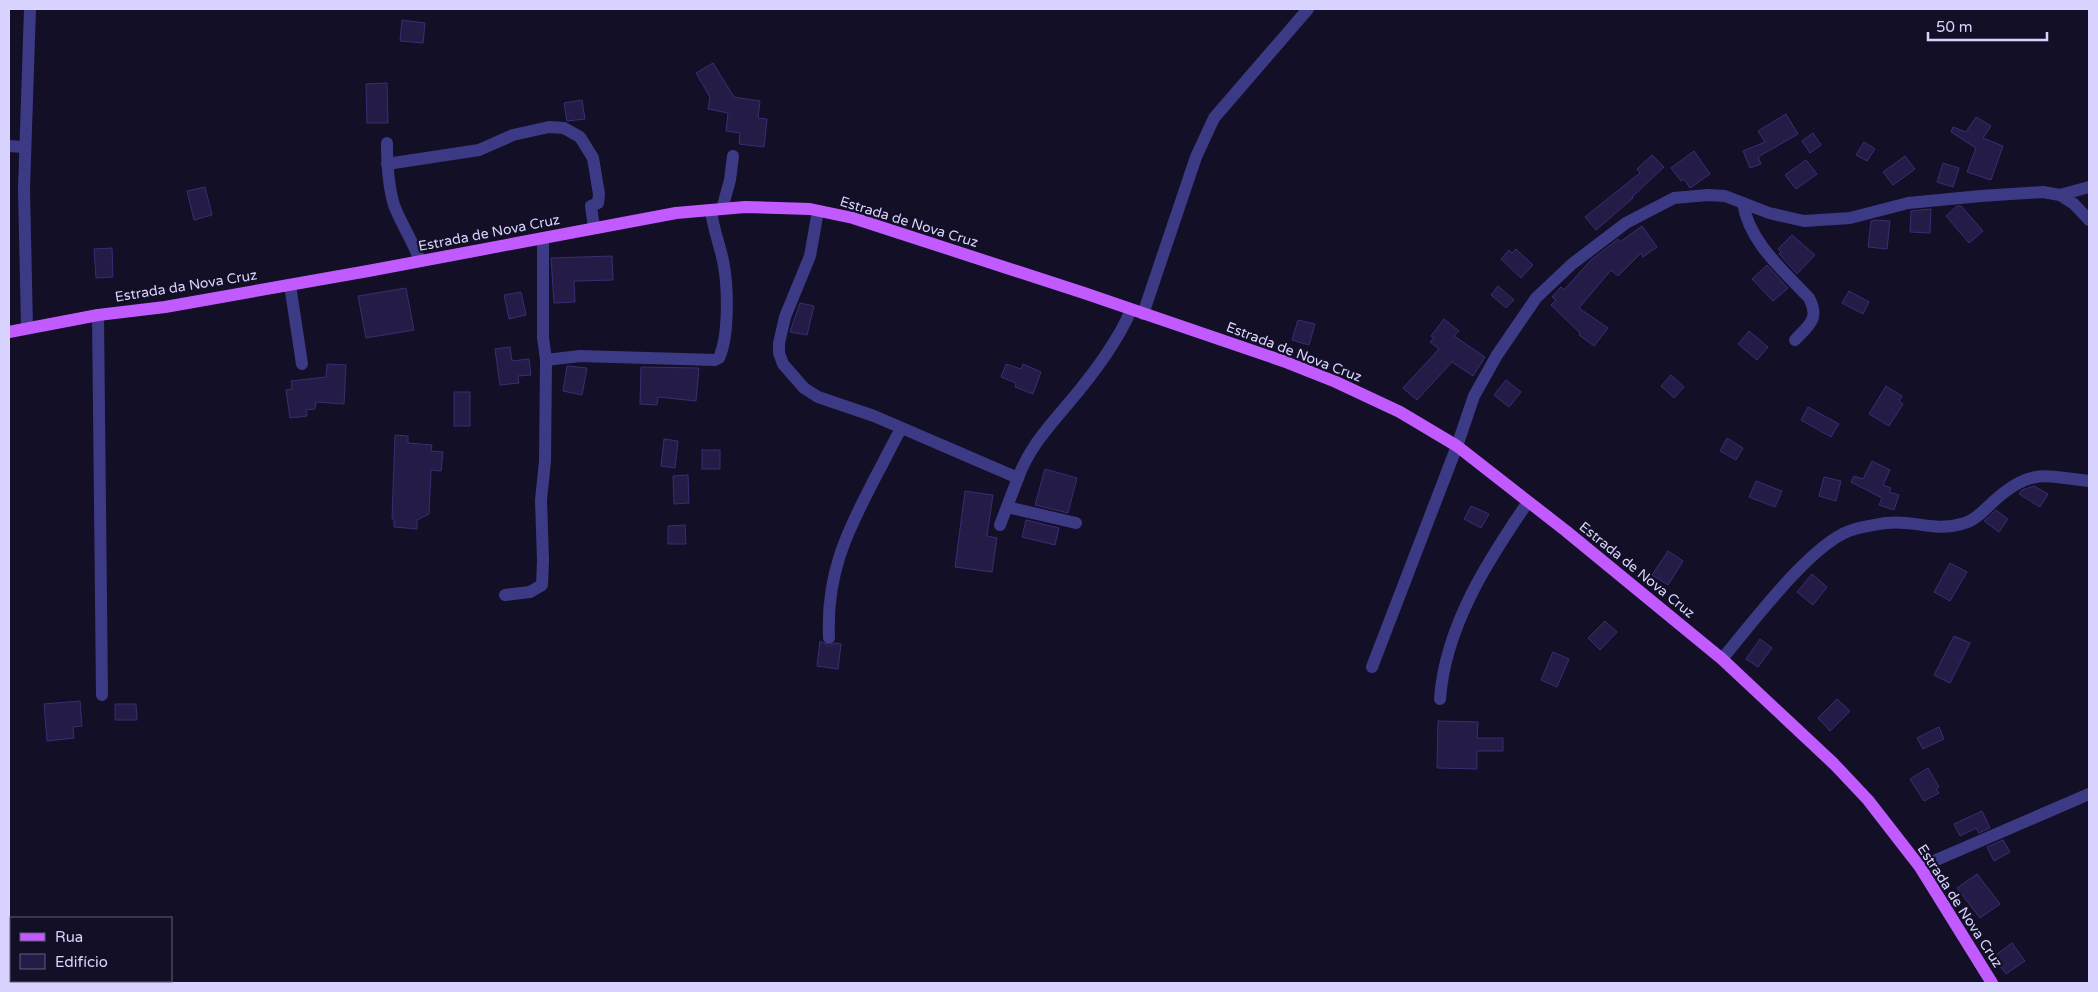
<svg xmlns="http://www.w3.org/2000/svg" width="2098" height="992" font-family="'Varela Round',sans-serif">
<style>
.building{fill:#241b47;stroke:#3b2d73}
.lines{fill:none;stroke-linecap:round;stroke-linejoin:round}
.minor{stroke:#3d3a85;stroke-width:12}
.major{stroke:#c25bff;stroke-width:12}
.labels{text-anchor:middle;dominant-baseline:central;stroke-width:4.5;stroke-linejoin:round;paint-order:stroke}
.street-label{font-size:14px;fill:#d9d4ff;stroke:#130f26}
</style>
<rect width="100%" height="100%" fill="#130f26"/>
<g class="building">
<path d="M402 20 425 23 423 43 400 41Z"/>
<path d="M713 63 734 97 760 101 758 118 767 119 764 147 739 144 740 133 726 131 728 113 708 109 710 97 696 73Z"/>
<path d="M387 83 388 123H367L366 84Z"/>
<path d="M582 100 585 119 567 121 564 103Z"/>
<path d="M1786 114 1798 134 1758 157 1761 164 1750 168 1743 151 1765 142 1758 131Z"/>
<path d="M1976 117 1991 126 1983 138 2003 146 1991 180 1967 172 1976 148 1951 132 1953 127 1966 132Z"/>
<path d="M1813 133 1821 145 1810 153 1802 141Z"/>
<path d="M1864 142 1875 149 1867 161 1856 155Z"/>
<path d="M1694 151 1710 174 1690 188 1684 179 1681 181 1671 168Z"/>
<path d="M1652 155 1664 167 1632 197 1633 198 1596 230 1585 217 1640 173 1637 169Z"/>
<path d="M1905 156 1915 169 1893 185 1883 172Z"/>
<path d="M1806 160 1817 174 1796 189 1785 175Z"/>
<path d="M1943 163 1959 168 1953 187 1937 182Z"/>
<path d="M205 187 212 215 194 220 187 191Z"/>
<path d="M1957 206H1961L1983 231 1969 243 1946 216Z"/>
<path d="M1931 209 1930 233 1910 232 1911 211Z"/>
<path d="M1876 220 1890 221 1887 249 1868 247 1871 221Z"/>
<path d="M1642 226 1657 247 1643 257 1641 253 1618 276 1611 270 1579 308 1608 328 1594 346 1579 335 1580 333 1551 305 1556 300 1552 297 1561 287 1564 290 1591 260 1618 239 1620 242Z"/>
<path d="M1792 235 1815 255 1797 274 1779 254 1781 252 1778 249Z"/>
<path d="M112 248 113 277 96 278 94 249Z"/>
<path d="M1516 249 1533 265 1521 278 1501 259 1509 250 1512 253Z"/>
<path d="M612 256 613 280 574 281 575 302 554 303 551 258Z"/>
<path d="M1767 265 1788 288 1773 301 1752 279Z"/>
<path d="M1498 286 1514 300 1506 308 1491 295Z"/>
<path d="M406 288 414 330 366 338 358 296Z"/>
<path d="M1849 291 1869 302 1863 314 1842 303Z"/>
<path d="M521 292 526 315 509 319 504 295Z"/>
<path d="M800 303 814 306 807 335 790 332Z"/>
<path d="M1444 319 1459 331 1454 336 1485 357 1473 376 1452 362 1417 400 1403 388 1439 349 1430 342 1434 338 1431 336Z"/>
<path d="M1298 320 1315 324 1309 345 1292 340Z"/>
<path d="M1749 331 1768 347 1757 360 1738 344Z"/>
<path d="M510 347 512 361 529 359 531 375 518 376 519 383 500 385 495 349Z"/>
<path d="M327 364 346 365 344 404 316 402 315 409 306 410 307 416 290 418 286 390 292 389 291 381 326 377Z"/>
<path d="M1006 364 1021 369 1023 364 1041 372 1033 394 1015 387 1016 383 1001 377Z"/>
<path d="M567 366 587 368 582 395 563 391Z"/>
<path d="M641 367 699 368 696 401 658 397 657 405 640 404Z"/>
<path d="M1671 375 1684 387 1674 398 1661 386Z"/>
<path d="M1506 380 1521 392 1509 407 1494 395Z"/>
<path d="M1886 386 1902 396 1899 401 1903 404 1889 426 1869 414Z"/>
<rect x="454" y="392" width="16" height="34"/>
<path d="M1808 407 1839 424 1831 437 1801 420Z"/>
<path d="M395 435 408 436V443L432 445 431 451 443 452 441 471 431 470 429 514 417 520V529L394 527V519H392Z"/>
<path d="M1727 438 1743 448 1736 460 1720 451Z"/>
<path d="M664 439 678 441 675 468 661 466Z"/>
<rect x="702" y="450" width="18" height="19"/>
<path d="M1872 461 1890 470 1883 485 1891 488 1889 492 1899 495 1894 510 1879 505 1882 498 1851 482 1854 476 1863 479Z"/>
<path d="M1045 469 1077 478 1068 513 1035 505Z"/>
<path d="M688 475 689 503 674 504 673 476Z"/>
<path d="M1824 477 1841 481 1836 501 1819 496Z"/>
<path d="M1756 481 1782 491 1775 507 1749 497Z"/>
<path d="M2034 486 2048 494 2040 507 2019 494 2022 490Z"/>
<path d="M965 491 993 495 987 536 997 538 992 572 955 567Z"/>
<path d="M1471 506 1489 514 1481 528 1464 519Z"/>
<path d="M1996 510 2008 519 1999 532 1984 521Z"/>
<path d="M1026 520 1059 528 1055 545 1022 537Z"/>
<path d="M685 525 686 544H668V526Z"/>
<path d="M1668 551 1683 561 1668 585 1652 575Z"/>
<path d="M1950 563 1967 572 1950 601 1934 592Z"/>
<path d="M1812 574 1827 587 1813 605 1797 592Z"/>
<path d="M1605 621 1617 632 1600 650 1588 638Z"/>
<path d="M1954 636 1970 643 1950 683 1934 675Z"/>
<path d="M1760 639 1772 648 1758 667 1746 659Z"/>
<path d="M820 641 829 646 835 643 841 644 838 669 817 666Z"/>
<path d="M1553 652 1569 659 1557 687 1541 680Z"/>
<path d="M1837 699 1850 711 1830 731 1818 718Z"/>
<path d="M80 701 82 726 73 727 74 738 47 741 44 704Z"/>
<path d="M115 704H136L137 720H115Z"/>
<path d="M1438 721 1478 722 1477 738H1503V751H1477V769L1437 768Z"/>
<path d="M1939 727 1944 739 1923 749 1917 738Z"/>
<path d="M1928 768 1939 787 1936 789 1939 793 1924 801 1910 779Z"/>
<path d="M1982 811 1990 828 1979 833 1976 828 1960 836 1954 824Z"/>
<path d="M2003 840 2010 852 1994 861 1987 847Z"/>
<path d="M1977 874 2000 904 1980 918 1957 888Z"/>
<path d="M2012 943 2025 961 2006 974 1993 957Z"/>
</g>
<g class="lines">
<g class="minor">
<path d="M387 143C387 163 388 185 394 205 401 224 413 241 420 261"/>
<path d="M9 146 24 147"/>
<path d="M387 164 479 150 513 135 549 127 564 128 580 137 593 158 599 194 598 203 591 206 594 228"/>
<path d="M2060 195 2089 187"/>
<path d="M1743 203C1749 242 1783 270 1809 298 1820 319 1809 325 1795 340"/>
<path d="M722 209 730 180 733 156"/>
<path d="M818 211 810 256 785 317 779 343V353L783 364 804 388 818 397 874 416 1018 478C1029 448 1047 429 1067 405 1091 377 1117 343 1131 310"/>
<path d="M543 238V337L546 360 580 356 715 360 719 358C729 336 728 290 724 266 721 247 713 230 711 210"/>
<path d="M290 285 302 364"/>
<path d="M1143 314 1196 157 1214 118 1308 9"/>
<path d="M98 315 102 695"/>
<path d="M27 328 24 189 30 9"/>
<path d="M1007 507 1076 523"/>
<path d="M1000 525 1018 478"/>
<path d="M505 595 530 592 542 585 543 560 541 500 545 461 546 360"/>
<path d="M829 638C826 572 847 533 876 476 885 460 892 444 901 429"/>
<path d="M1722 659C1750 626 1809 546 1849 531 1860 527 1874 525 1886 523 1913 519 1933 533 1965 523 1976 520 1986 508 1995 500 2031 468 2044 476 2089 481"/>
<path d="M1372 667 1457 446 1474 396 1497 355 1536 298 1572 264 1626 223 1674 198 1708 195 1725 196 1769 213 1804 221 1850 218 1908 203 1981 196 2043 192 2060 195 2074 204 2089 220"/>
<path d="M1440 699C1445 627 1488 560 1528 502"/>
<path d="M1920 867 2089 794"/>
</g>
<path class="major" d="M9 332 98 315 165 307 368 271 676 213 745 207 810 209 853 218 1084 293 1283 361 1336 382 1400 412 1457 446 1566 531 1722 659 1834 764 1868 800 1920 867 1992 983"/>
</g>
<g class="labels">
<g class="street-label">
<text transform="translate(909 222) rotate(17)">Estrada de Nova Cruz</text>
<text transform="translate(489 233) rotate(-11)">Estrada de Nova Cruz</text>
<text transform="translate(186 286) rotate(-9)">Estrada da Nova Cruz</text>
<text transform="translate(1294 352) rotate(21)">Estrada de Nova Cruz</text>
<text transform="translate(1637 570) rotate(39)">Estrada de Nova Cruz</text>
<text transform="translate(1960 906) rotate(57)">Estrada de Nova Cruz</text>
</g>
</g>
<rect width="2098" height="992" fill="none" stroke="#d9d4ff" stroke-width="20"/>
<rect x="10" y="917" width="162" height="65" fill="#130f26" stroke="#625e7d"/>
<rect x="20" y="933" width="25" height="8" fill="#c25bff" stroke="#625e7d"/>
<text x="55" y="942" font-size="15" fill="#d9d4ff">Rua</text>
<rect x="20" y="954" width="25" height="15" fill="#241b47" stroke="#625e7d"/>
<text x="55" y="967" font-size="15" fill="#d9d4ff">Edifício</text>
<path d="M1928 32v8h119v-8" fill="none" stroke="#d9d4ff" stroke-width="2.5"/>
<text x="1936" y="32" font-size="15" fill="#d9d4ff" stroke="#130f26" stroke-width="4" paint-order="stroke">50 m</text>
</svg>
